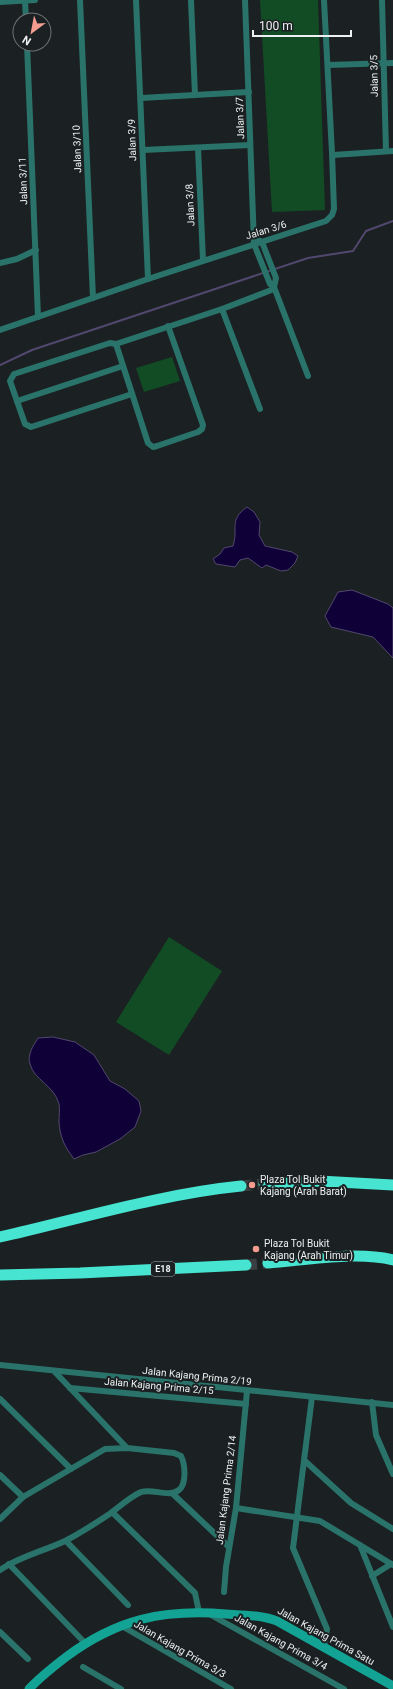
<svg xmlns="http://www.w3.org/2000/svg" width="393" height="1689" font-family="Roboto,sans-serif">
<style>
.green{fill:#124c24}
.water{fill:#0f0037;stroke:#52486f}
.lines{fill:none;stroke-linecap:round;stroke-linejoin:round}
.stream{stroke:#52486f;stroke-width:2}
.highway-tunnel{stroke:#3a3f41;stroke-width:11;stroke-dasharray:11 5.5;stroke-linecap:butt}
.street{stroke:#29736a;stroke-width:6}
.secondary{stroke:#12a394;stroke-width:9}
.highway{stroke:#46e4d1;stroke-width:11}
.poi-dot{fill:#f59c91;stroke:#1b2022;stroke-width:1.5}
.labels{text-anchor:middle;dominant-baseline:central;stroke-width:4;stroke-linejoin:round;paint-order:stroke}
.shield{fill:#1b2022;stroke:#aeb2b4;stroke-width:1}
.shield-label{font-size:9px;font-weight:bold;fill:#edf1f2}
.street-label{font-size:10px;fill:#edf1f2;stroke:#1b2022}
.poi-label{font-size:10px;fill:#edf1f2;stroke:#1b2022;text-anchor:start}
</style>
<rect width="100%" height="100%" fill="#1b2022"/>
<g class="green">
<path d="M260 0H318L325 210 272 212Z"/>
<path d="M172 357 180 381 144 392 136 368Z"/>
<path d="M169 937 222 971 169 1055 116 1022Z"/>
</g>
<g class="water">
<path d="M247 507 254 512 260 522 259 535 265 546 292 552 298 556 295 563 288 570 281 571 266 565 262 568 248 558 240 560 235 567 216 564 213 559 220 554 224 548 233 546C239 527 228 521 247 507Z"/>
<path d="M352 590 388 604 393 608V658L373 637 331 627 325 616 338 592Z"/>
<path d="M53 1037 75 1042 94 1055 110 1081 125 1089 139 1101 141 1111 135 1127 120 1139 96 1152 83 1155 74 1159C65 1147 60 1138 59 1122 59 1116 60 1109 59 1104 54 1085 34 1080 30 1064 27 1055 33 1046 38 1038Z"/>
</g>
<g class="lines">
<path class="stream" d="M0 365 32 350 308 258 353 251 366 231 393 221"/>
<g class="highway-tunnel">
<path d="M241 1186 264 1184"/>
<path d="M246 1265 268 1263"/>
</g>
<g class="street">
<path d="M80 0 93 298"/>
<path d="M136 0 148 279"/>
<path d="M191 0 195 95"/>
<path d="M245 0 254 244 270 284 274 287 308 376"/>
<path d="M382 0 386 151"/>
<path d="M25 1 26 20"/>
<path d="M0 2 35 0"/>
<path d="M27 44 38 317"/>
<path d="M328 65 393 63"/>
<path d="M141 98 249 92"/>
<path d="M198 148 203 260"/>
<path d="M143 150 250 145"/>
<path d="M333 155 393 151"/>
<path d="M258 240 262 242 276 278 274 287"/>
<path d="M0 263 17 259 36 250"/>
<path d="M222 309 260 409"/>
<path d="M0 330 148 279 326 221 332 215 334 209 332 153 324 0"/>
<path d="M116 344 148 443 153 447 157 446 198 432 202 429 203 425 168 326"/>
<path d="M132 394 31 427 25 424 10 381 14 374 110 343 116 344 222 309 274 289"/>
<path d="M17 401 123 366"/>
<path d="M0 1365 393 1405"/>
<path d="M54 1371 127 1448"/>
<path d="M70 1388 246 1404"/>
<path d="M312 1397 293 1548 327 1629 324 1646"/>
<path d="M0 1399 71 1469"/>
<path d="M372 1402 376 1435 393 1474"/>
<path d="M305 1461 351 1503 393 1529"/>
<path d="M0 1475 23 1497"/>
<path d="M173 1494 229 1547"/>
<path d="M236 1508 320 1521 393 1565"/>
<path d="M112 1512 195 1593 199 1612"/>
<path d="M0 1519 23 1497 105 1449 127 1448 174 1453 181 1456C185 1464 187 1483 179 1490 168 1498 153 1488 141 1492 130 1497 120 1506 111 1513 96 1523 82 1532 67 1540 45 1551 20 1556 0 1570"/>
<path d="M66 1541 128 1605"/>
<path d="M360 1545 393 1627"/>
<path d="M9 1564 85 1643"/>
<path d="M372 1576 391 1564"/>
<path d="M224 1592 226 1567 236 1508 247 1391"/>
<path d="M211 1615 344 1689"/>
<path d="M120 1625 231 1689"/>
<path d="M0 1632 28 1659"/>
<path d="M83 1667 121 1689"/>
</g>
<path class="secondary" d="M29 1689C40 1677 53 1667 66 1657 117 1619 163 1609 226 1614 243 1615 261 1615 277 1621L393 1686"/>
<g class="highway">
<path d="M264 1184 319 1181 393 1185"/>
<path d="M0 1237C79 1219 161 1194 241 1186"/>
<path d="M268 1263C307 1260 356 1251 393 1260"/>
<path d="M0 1275 80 1273 246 1265"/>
</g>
</g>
<g class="poi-dot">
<circle cx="252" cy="1185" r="4"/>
<circle cx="256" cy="1249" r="4"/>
</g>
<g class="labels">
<rect class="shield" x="151" y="1262" width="24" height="14" rx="3"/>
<g class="shield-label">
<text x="163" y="1269">E18</text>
</g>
<g class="street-label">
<text transform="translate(374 76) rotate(-91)">Jalan 3/5</text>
<text transform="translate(240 118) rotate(-92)">Jalan 3/7</text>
<text transform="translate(132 140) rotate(-92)">Jalan 3/9</text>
<text transform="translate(77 149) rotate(-92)">Jalan 3/10</text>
<text transform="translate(23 181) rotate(-92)">Jalan 3/11</text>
<text transform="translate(190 205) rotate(-93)">Jalan 3/8</text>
<text transform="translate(266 230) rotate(-17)">Jalan 3/6</text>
<text transform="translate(197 1376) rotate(6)">Jalan Kajang Prima 2/19</text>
<text transform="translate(159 1386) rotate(5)">Jalan Kajang Prima 2/15</text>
<text transform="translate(226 1490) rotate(-83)">Jalan Kajang Prima 2/14</text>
<text transform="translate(326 1636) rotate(29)">Jalan Kajang Prima Satu</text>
<text transform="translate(281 1642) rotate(29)">Jalan Kajang Prima 3/4</text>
<text transform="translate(180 1649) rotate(30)">Jalan Kajang Prima 3/3</text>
</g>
<g class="poi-label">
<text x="260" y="1179">Plaza Tol Bukit<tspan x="260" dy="12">Kajang (Arah Barat)</tspan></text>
<text x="264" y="1243">Plaza Tol Bukit<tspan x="264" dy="12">Kajang (Arah Timur)</tspan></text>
</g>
</g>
<g transform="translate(32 32) rotate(212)"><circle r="19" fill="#1b2022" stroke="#6f7475"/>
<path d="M0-3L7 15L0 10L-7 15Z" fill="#f59c91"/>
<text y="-6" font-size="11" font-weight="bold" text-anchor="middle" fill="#edf1f2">N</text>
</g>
<path d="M253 30v6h98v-6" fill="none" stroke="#edf1f2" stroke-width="2"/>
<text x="259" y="30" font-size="12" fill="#edf1f2" stroke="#1b2022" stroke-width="3" paint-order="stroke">100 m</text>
</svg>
